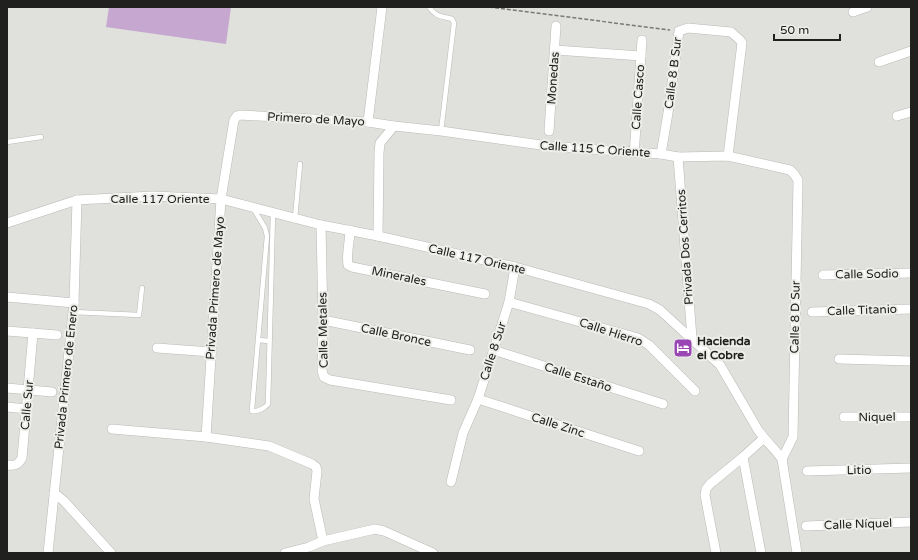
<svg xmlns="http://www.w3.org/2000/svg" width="918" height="560" font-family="'Varela Round',sans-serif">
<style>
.green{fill:#c5a7d0}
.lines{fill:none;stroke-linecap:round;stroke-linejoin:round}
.lane-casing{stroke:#b9bab6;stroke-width:5.5}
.street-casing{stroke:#b9bab6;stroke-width:10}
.path{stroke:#787976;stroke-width:1.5;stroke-dasharray:4 2;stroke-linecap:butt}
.lane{stroke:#fff;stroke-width:4.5}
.street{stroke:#fff;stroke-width:9}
.labels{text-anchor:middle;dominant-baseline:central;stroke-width:4;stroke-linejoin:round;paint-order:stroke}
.street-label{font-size:12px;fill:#20201f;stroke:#edeeea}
.poi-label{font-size:12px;font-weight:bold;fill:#20201f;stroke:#edeeea;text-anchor:start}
</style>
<rect width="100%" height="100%" fill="#e0e1dd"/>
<path class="green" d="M109 7H231L226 44 106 27Z"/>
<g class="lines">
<g class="lane-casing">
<g id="lane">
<path d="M429 7C436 17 441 16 452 19L454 23 441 131"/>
<path d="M7 142 41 137"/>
<path d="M253 208 265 228 267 236 252 409V411C257 412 265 408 268 404L273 213"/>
<path d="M295 218 300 164"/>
<path d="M73 312 139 315 142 288"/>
<path d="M258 340 269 341"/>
</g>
</g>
<g class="street-casing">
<g id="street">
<path d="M853 12 867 7"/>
<path d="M555 50 641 56"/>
<path d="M879 62 911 51"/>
<path d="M897 116 911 112"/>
<path d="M368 122 382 7"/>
<path d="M549 131 556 26"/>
<path d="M634 153 635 141 642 40"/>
<path d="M661 154 668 113 679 31 688 28 731 32 740 40 742 43 728 156"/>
<path d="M678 157 692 338"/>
<path d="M7 223 77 200 153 196 221 199 321 225 378 236 515 267 649 304 660 310 720 365 758 430C765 440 774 448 782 459L797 553"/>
<path d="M321 225 323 320 322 371 324 377 330 380 451 400"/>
<path d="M350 230C350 241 346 254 348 265L352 267 485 294"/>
<path d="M378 236 379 153 380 143 394 126"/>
<path d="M823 275 911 273"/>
<path d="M7 297 74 303"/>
<path d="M509 302 638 338 649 345 695 391"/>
<path d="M812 312 911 309"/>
<path d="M323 320 470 350"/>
<path d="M7 331 57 335"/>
<path d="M157 348 211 352"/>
<path d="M493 350 663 404"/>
<path d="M839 359 911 361"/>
<path d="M7 388 52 392"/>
<path d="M478 399 639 451"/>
<path d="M7 407 27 409"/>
<path d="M844 417H911"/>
<path d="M112 429 206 437 269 446 312 464 316 467 317 471 314 499 323 541 309 547 285 553"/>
<path d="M206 437 221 199 234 120 237 116 240 115 368 122 394 126 441 131 548 146 661 154 678 157 728 156 790 170 794 174 798 180 793 437 782 459"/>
<path d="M743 457 761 553"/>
<path d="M7 465C15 466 18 465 22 458L33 333"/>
<path d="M807 471 911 468"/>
<path d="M451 482 463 433 478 399 509 302 515 267"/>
<path d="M54 493 64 501 111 553"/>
<path d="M806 526 911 522"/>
<path d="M323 541 375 529 384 531 433 553"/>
<path d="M48 553 74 303 77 200"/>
<path d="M716 553 705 495 706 489 710 484 743 457 764 438"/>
</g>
</g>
<path class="path" d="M489 7 670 30"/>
<use href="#lane" class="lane"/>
<use href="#street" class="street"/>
</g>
<defs>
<g id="hotel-square" transform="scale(1)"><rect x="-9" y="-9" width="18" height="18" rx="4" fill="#9a46b5" stroke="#edeeea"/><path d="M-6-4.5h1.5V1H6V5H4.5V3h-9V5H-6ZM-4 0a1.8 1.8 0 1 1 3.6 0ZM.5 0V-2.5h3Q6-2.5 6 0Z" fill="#fff"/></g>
</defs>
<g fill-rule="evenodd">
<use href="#hotel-square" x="683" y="348"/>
</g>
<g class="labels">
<g class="street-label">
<text transform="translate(673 73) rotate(-83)">Calle 8 B Sur</text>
<text transform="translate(553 78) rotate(-86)">Monedas</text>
<text transform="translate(638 97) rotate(-86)">Calle Casco</text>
<text transform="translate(316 119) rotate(3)">Primero de Mayo</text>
<text transform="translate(595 149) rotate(4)">Calle 115 C Oriente</text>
<text x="160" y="199">Calle 117 Oriente</text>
<text transform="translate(685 247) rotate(-94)">Privada Dos Cerritos</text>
<text transform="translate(477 259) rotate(13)">Calle 117 Oriente</text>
<text transform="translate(867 274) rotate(-1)">Calle Sodio</text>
<text transform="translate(399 276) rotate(12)">Minerales</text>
<text transform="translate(215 288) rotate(-86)">Privada Primero de Mayo</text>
<text transform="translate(862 310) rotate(-2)">Calle Titanio</text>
<text transform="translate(795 317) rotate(-89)">Calle 8 D Sur</text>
<text transform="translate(323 330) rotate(-91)">Calle Metales</text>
<text transform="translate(611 332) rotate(18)">Calle Hierro</text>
<text transform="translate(396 335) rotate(12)">Calle Bronce</text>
<text transform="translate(493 351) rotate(-72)">Calle 8 Sur</text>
<text transform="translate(66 377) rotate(-84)">Privada Primero de Enero</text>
<text transform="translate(578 377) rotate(18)">Calle Estaño</text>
<text transform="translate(27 405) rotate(-85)">Calle Sur</text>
<text transform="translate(877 417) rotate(-1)">Niquel</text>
<text transform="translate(558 425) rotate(18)">Calle Zinc</text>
<text transform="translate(859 470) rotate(-1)">Litio</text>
<text transform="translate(858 524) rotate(-2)">Calle Níquel</text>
</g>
<g class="poi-label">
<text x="697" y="341">Hacienda<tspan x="697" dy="14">el Cobre</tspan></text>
</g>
</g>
<rect width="918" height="560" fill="none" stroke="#20201f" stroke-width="16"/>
<path d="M774 34v6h66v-6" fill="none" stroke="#20201f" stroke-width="2"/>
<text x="780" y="34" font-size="12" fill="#20201f" stroke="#edeeea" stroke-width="3" paint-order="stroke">50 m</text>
</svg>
